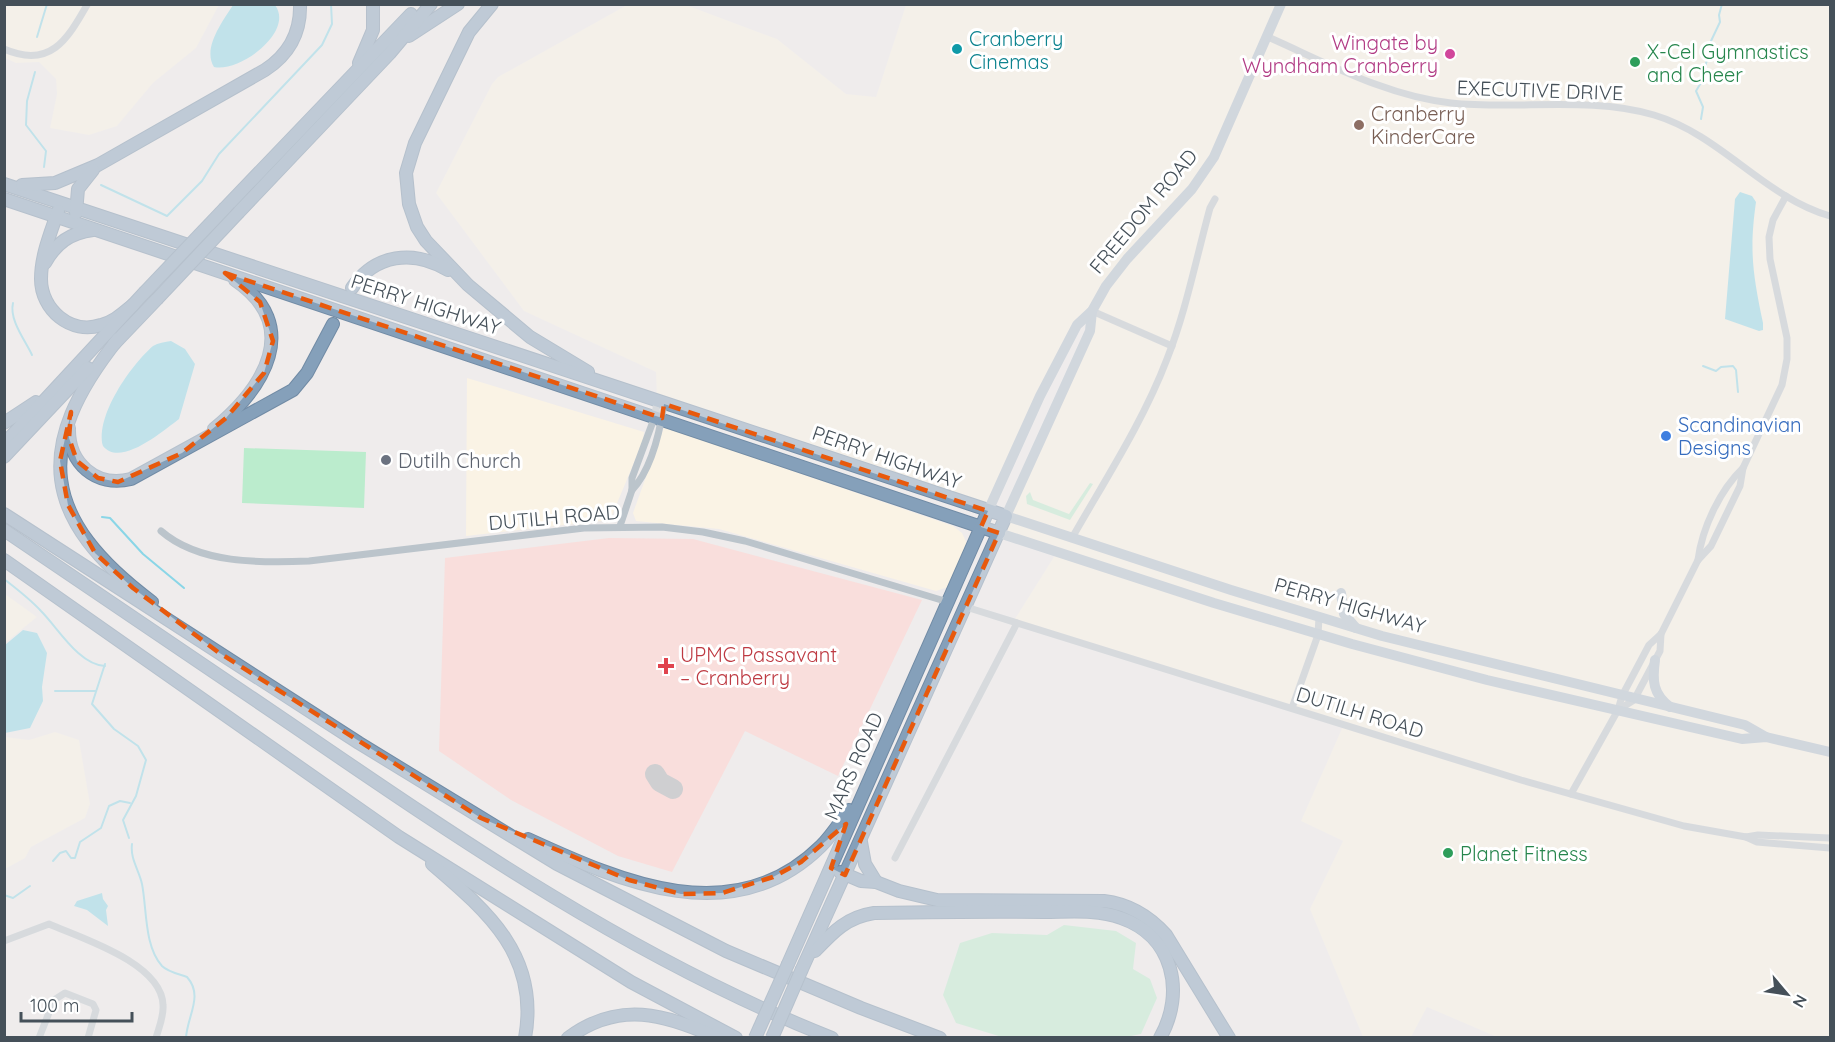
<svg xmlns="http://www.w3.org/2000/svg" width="1835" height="1042" font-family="Quicksand,sans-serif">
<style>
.commercial{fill:#faf3e5}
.medical{fill:#f9dedc}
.green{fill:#bbeccd}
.water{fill:#8ad6e7}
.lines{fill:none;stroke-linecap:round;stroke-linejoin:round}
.stream{stroke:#8ad6e7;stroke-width:2}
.taxiway{stroke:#cfcfd1;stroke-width:20}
.highway-casing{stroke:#718ba5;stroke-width:14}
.street{stroke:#bbc4cb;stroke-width:7}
.primary{stroke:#adbcca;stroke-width:10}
.highway{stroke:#85a0ba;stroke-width:12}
.highway-bridge-casing{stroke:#718ba5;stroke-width:14;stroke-linecap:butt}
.highway-bridge{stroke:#85a0ba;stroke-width:12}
.marked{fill:none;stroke:#e8590c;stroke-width:4.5;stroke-dasharray:12 8;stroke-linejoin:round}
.culture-dot{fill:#0f9aa8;stroke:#fff;stroke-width:2}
.hotel-dot{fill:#d1479c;stroke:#fff;stroke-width:2}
.leisure-dot{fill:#2e9e5b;stroke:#fff;stroke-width:2}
.education-dot{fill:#8d6e63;stroke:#fff;stroke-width:2}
.shop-dot{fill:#3f7fe0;stroke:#fff;stroke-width:2}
.worship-dot{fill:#6b7280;stroke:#fff;stroke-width:2}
.health-dot{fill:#e0444e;stroke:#fff;stroke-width:2}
.labels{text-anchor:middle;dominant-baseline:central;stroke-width:6;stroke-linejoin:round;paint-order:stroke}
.culture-label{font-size:20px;fill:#0d838f;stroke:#fff;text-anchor:start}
.hotel-label{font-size:20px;fill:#b23c85;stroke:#fff;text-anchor:end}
.leisure-label{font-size:20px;fill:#27864d;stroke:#fff;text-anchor:start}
.street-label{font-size:20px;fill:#455059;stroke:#fff}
.education-label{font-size:20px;fill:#785e54;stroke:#fff;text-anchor:start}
.shop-label{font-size:20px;fill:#366cbe;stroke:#fff;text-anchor:start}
.worship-label{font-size:20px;fill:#5b616d;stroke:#fff;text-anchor:start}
.health-label{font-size:20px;fill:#be3a42;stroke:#fff;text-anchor:start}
</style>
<rect width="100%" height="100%" fill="#efecec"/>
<g class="commercial">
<path d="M1049 4 1830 6V1037H1497L1427 1007 1411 1037H1363L1310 909 1343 841 1301 821 1344 724 1013 622 1057 552 999 533 1090 331 1092 312 1077 325 988 511 657 401 656 372 524 311 436 193 492 84 498 77 627 5H686L777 39 846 94 876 97 906 5Z"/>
<path d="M4 5H219L196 48 153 83 117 126 89 135 50 128 57 94 56 79 39 62 16 63 5 58Z"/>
<path d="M467 378 644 432 643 441 610 520 466 536Z"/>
<path d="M664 427 953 526 962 533 967 544 948 587 936 591 719 529 636 521 633 513Z"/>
<path d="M5 594 37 617 5 643Z"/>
<path d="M55 732 79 740 90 804 85 818 31 847 25 858 5 869V737L29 740Z"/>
</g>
<path class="medical" d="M609 538 693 539 922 600 838 776 745 731 672 872 618 856 511 800 439 751 445 558Z"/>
<g class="green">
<path d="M244 448 366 452 364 508 242 503Z"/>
<path d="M1090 483 1093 484 1070 520 1027 504 1026 496 1030 492 1033 500 1069 514Z"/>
<path d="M1064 925 1116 931 1136 943 1133 969 1150 979 1157 998 1141 1034 1121 1038 1002 1037 956 1023 943 995 960 943 992 933 1047 935Z"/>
</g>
<g class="water">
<path d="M233 5H275C295 32 239 73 214 67 202 48 223 21 233 5Z"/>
<path d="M1740 192 1752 196 1756 202C1749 251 1753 275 1763 323V330L1759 331 1725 319 1735 199Z"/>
<path d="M171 341 185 349 195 364 179 419C163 431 120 468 103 446 95 416 131 365 153 346 158 343 165 342 171 341Z"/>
<path d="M23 630 37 633 47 653 42 687 43 701 30 728 5 733V645Z"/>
<path d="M102 893 103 899 108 906 106 910 108 926 87 910 74 906 77 901Z"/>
</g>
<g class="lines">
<g class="stream">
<path d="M37 37 47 4"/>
<path d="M35 72 27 101 26 125 46 151 44 167"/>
<path d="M1701 119 1703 107 1696 91 1705 76 1706 63 1712 51 1711 41 1720 22 1719 15 1722 4"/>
<path d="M101 185 167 216 202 181 219 154 322 45 332 24 331 4"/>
<path d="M13 303C9 320 25 340 32 355"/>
<path d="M1703 366 1716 371 1721 367 1733 366 1736 370 1738 392"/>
<path d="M102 517 110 518 143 554 184 588"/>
<path d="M4 579C17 589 30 599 41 611 58 628 79 665 105 666"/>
<path d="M105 664 92 704 114 729 138 746 146 760 136 796 123 820 129 838"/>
<path d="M55 691H96"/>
<path d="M132 844C130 859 139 870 142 884 147 909 144 946 162 966 168 972 179 974 187 977 204 996 187 1016 186 1038"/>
<path d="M53 861 60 853 66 851 71 858H75L80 842 101 828 109 806 120 801 130 803"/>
<path d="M4 895 13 898 30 886"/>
</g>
<path class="taxiway" d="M655 774 660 782 673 789"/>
<g class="highway-casing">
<g id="highway">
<path d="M492 4 469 32 415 143 406 173 409 204 417 227 426 241 468 285 530 337 588 372"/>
<path d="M409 36 458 4"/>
<path d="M359 63 373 30V4"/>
<path d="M4 184 1006 516 802 969"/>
<path d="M22 185 55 183 98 165 265 70C288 55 301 33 300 4"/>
<path d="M4 199 999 533"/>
<path d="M225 208 411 14"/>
<path d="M58 211C51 232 41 255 41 279 41 310 71 335 101 325 114 322 123 313 133 305"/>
<path d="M239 212 390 53 431 4"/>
<path d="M76 213 78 189 93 170"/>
<path d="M45 263C56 243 70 233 93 230"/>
<path d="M352 288C375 254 413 249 448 270"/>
<path d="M118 339C32 447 41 519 152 602"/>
<path d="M114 344 157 299"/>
<path d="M4 423 36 402"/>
<path d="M69 428C68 463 96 488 131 479L293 390 307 373 333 324"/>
<path d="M214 429C264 388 303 326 235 280"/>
<path d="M4 444 144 293"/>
<path d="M4 457 88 368"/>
<path d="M4 514 359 743 557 864 726 951 861 1008 940 1038"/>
<path d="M4 530C100 596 196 659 292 725 463 842 637 961 832 1038"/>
<path d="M4 560 399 837 631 982 736 1038"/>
<path d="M528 839C622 882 734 932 821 846 832 835 840 822 849 810"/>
<path d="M861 842 865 864 876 882"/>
<path d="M432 864C488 912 540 956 525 1038"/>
<path d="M840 872 861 881 876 882 899 891 937 900 1104 901C1129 904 1150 917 1166 935L1229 1038"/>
<path d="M815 951C833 932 847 917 874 913 931 912 987 911 1044 912 1069 912 1097 909 1121 918 1173 936 1186 992 1160 1038"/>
<path d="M788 964 988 511"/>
<path d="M568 1038C619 1000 665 1014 718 1038"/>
</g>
</g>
<g class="street">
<path d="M1268 37C1327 63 1386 96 1451 103 1518 110 1589 96 1654 115 1721 135 1764 197 1830 216"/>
<path d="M4 49C50 69 67 40 87 5"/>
<path d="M1092 311 1172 346"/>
<path d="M632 490C651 470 660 431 664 404"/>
<path d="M620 526 632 490V478L655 416 657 401"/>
<path d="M161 531C199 564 260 563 309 561L584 528 662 527 703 532 745 541 948 602"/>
<path d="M1072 538C1105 480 1143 422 1167 359 1186 311 1196 259 1210 208L1215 199"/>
<path d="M1698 560C1702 528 1720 490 1743 468"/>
<path d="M966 607 1521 780 1684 826 1746 837 1758 835 1830 838"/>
<path d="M1292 708 1318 635 1319 617"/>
<path d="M1618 710 1634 700 1660 651 1661 634"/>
<path d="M1571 794 1618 710 1622 696 1649 645 1661 634 1698 560 1711 546 1740 486 1743 468 1782 385 1787 359V338L1770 259 1769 237 1773 220 1786 196"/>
<path d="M1746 837 1757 842 1830 848"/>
<path d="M895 858 1017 623"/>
<path d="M4 941 49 924C81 938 162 963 163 1005 164 1016 159 1027 156 1038"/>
<path d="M39 1038 54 1000 65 993 93 1004 96 1010 88 1038"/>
</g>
<g class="primary">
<path d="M1092 311 1090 331 1006 516 1231 590 1382 636 1745 725 1766 737"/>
<path d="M988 511 1040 396 1077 325 1092 311 1106 286 1127 259 1192 189 1214 157 1281 4"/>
<path d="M999 533 1214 603 1352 644 1487 680 1742 739 1766 737 1830 752"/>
<path d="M1341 593 1344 614 1356 628"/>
<path d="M1655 660C1652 681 1653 694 1670 707"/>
</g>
<use href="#highway" class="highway"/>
<g class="highway-bridge-casing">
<g id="highway-bridge">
<path d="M144 293 225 208"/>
<path d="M157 299 239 212"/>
<path d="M755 1038 788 964"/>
<path d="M772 1038 802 969"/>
</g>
</g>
<use href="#highway-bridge" class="highway-bridge"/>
</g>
<path d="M0 0H1835V1042H0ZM225 273 662 418 664 404 988 511 981 527 999 533 845 875 831 868 846 824 801 862 773 877 722 893 681 894 629 880 481 818 218 652 133 588 95 553 68 505 60 461 71 412 69 438 77 461 98 478 118 482 182 453 226 418 264 373 273 341 260 302Z" fill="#efecec" fill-opacity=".55" fill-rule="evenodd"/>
<path class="marked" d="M225 273 662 418 664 404 988 511 981 527 999 533 845 875 831 868 846 824 801 862 773 877 722 893 681 894 629 880 481 818 218 652 133 588 95 553 68 505 60 461 71 412 69 438 77 461 98 478 118 482 182 453 226 418 264 373 273 341 260 302Z"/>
<circle class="culture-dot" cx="957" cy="49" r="6"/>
<circle class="hotel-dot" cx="1450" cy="54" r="6"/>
<g class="leisure-dot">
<circle cx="1635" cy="62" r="6"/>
<circle cx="1448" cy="853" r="6"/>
</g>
<circle class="education-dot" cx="1359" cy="125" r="6"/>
<circle class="shop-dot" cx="1666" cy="436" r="6"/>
<circle class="worship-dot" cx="386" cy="460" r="6"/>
<path class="health-dot" d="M663 657h6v6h6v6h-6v6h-6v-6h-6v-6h6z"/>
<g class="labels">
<g class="culture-label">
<text x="969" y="38">Cranberry<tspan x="969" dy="23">Cinemas</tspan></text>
</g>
<g class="hotel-label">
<text x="1438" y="42">Wingate by<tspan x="1438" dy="23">Wyndham Cranberry</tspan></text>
</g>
<g class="leisure-label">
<text x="1647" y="51">X-Cel Gymnastics<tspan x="1647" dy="23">and Cheer</tspan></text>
<text x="1460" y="853">Planet Fitness</text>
</g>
<g class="street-label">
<text transform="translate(1540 90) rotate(2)">EXECUTIVE DRIVE</text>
<text transform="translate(1143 211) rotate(-50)">FREEDOM ROAD</text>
<text transform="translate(426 304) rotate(18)">PERRY HIGHWAY</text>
<text transform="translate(887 457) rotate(19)">PERRY HIGHWAY</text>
<text transform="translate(554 517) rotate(-5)">DUTILH ROAD</text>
<text transform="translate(1350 605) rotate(16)">PERRY HIGHWAY</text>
<text transform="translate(1360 712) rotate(17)">DUTILH ROAD</text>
<text transform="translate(853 766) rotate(-66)">MARS ROAD</text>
</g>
<g class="education-label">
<text x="1371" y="113">Cranberry<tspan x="1371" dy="23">KinderCare</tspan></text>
</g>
<g class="shop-label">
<text x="1678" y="424">Scandinavian<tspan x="1678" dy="23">Designs</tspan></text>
</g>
<g class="worship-label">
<text x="398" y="460">Dutilh Church</text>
</g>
<g class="health-label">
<text x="680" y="654">UPMC Passavant<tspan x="680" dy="23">– Cranberry</tspan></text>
</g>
</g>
<rect width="1835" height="1042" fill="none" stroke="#455059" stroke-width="12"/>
<g transform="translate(1787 994) rotate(119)" stroke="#ffffff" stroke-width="4.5" paint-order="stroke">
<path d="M0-4.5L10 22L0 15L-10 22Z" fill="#455059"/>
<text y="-9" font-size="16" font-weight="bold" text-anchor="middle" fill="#455059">N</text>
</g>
<path d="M21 1012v9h111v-9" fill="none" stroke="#455059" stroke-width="3"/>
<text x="30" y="1012" font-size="18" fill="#455059" stroke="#ffffff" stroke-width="4.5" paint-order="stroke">100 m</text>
</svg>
